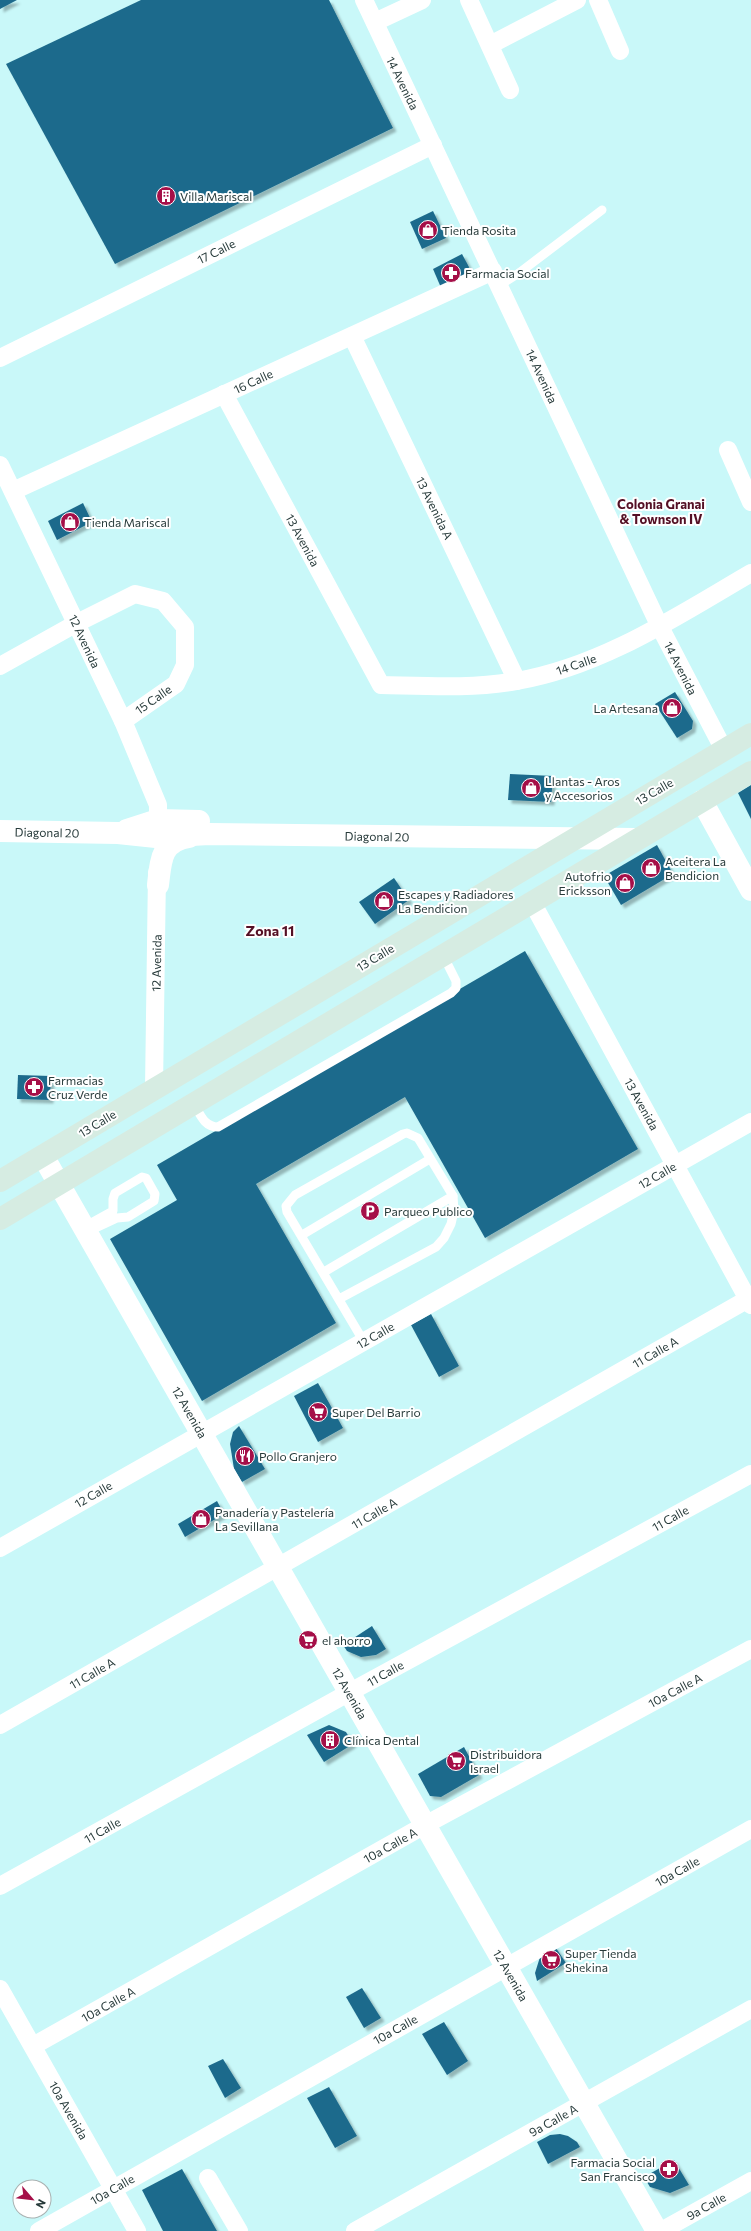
<svg xmlns="http://www.w3.org/2000/svg" width="751" height="2231" font-family="Commissioner,sans-serif">
<style>
.building{fill:#1e6b8c;filter:url(#shadow)}
.lines{fill:none;stroke-linecap:round;stroke-linejoin:round}
.service{stroke:#fff;stroke-width:9}
.minor{stroke:#fff;stroke-width:18}
.tertiary{stroke:#fff;stroke-width:22}
.secondary{stroke:#d6ece2;stroke-width:22}
.labels{text-anchor:middle;dominant-baseline:central;stroke-width:4;stroke-linejoin:round;paint-order:stroke}
.street-label{font-size:12px;fill:#283b3b;stroke:#fff}
.poi-label{font-size:12px;fill:#283b3b;stroke:#fff;text-anchor:start}
.neighbourhood-label{font-size:13px;font-weight:bold;fill:#541025;stroke:#fff}
.quarter-label{font-size:14px;font-weight:bold;fill:#541025;stroke:#fff}
</style>
<defs>
<filter id="shadow"><feDropShadow dx="3.5" dy="3.5" stdDeviation="1" flood-color="#0004"/></filter>
</defs>
<rect width="100%" height="100%" fill="#c9f8f9"/>
<g class="building">
<path d="M0 0H17L0 9Z"/>
<path d="M141 0H329L393 128 115 264 6 64Z"/>
<path d="M433 211 446 238 422 249 410 222Z"/>
<path d="M462 254 469 267 466 278 442 290 433 269Z"/>
<path d="M83 503 92 522 57 540 48 521Z"/>
<path d="M675 692 693 721 692 729 677 738 655 704Z"/>
<path d="M510 774 553 776 551 802 508 800Z"/>
<path d="M751 785V819L738 793Z"/>
<path d="M657 845 673 874 621 905 604 876Z"/>
<path d="M394 878 409 900 375 924 359 902Z"/>
<path d="M525 951 638 1149 485 1238 405 1097 256 1184 336 1323 202 1401 110 1239 177 1200 157 1165Z"/>
<path d="M18 1075 51 1076 50 1100 17 1099Z"/>
<path d="M431 1314 459 1366 439 1377 411 1325Z"/>
<path d="M318 1383 343 1428 318 1442 294 1396Z"/>
<path d="M239 1426 265 1469 242 1482 234 1469 230 1444 233 1432Z"/>
<path d="M217 1501 224 1514 185 1537 178 1524Z"/>
<path d="M372 1626 386 1649 376 1655 361 1657 347 1651 343 1645Z"/>
<path d="M329 1725 346 1732 353 1744 324 1762 307 1735Z"/>
<path d="M464 1747 479 1775 441 1797 430 1796 418 1774Z"/>
<path d="M554 1945 566 1963 537 1981 535 1973 540 1957Z"/>
<path d="M362 1988 381 2018 364 2028 346 1997Z"/>
<path d="M444 2022 468 2061 447 2075 422 2034Z"/>
<path d="M223 2059 241 2088 225 2098 208 2066Z"/>
<path d="M329 2087 357 2136 335 2148 307 2098Z"/>
<path d="M560 2134 568 2136 577 2142 580 2147 548 2164 537 2142 550 2135Z"/>
<path d="M674 2160 689 2185 670 2193 650 2187 644 2177Z"/>
<path d="M182 2169 217 2231H163L142 2190Z"/>
</g>
<g class="lines">
<g class="service">
<path d="M500 285 519 273 602 210"/>
<path d="M194 1104C200 1114 204 1127 218 1127L451 993 456 988V981L443 955"/>
<path d="M84 1227 113 1211V1199L115 1193 142 1177 146 1178 155 1194 154 1201 128 1217 117 1218 87 1232"/>
<path d="M302 1235 430 1159"/>
<path d="M324 1272 453 1196"/>
<path d="M339 1299 436 1247 444 1238 451 1224 454 1211 453 1196 418 1138 407 1133 403 1134 295 1195 286 1206 287 1212 364 1342"/>
</g>
<g class="minor">
<path d="M364 0 660 627 724 750"/>
<path d="M469 0 510 90"/>
<path d="M598 0 620 51"/>
<path d="M375 22 422 0"/>
<path d="M490 45 577 0"/>
<path d="M352 336 517 681"/>
<path d="M0 358 433 145"/>
<path d="M224 394 381 685C426 686 473 689 517 681 603 666 677 616 751 573"/>
<path d="M728 450 751 502"/>
<path d="M0 465 123 721 158 805V820"/>
<path d="M13 491 493 271"/>
<path d="M0 666 77 623 135 594 163 601 185 627V665L176 684 123 721"/>
<path d="M532 902 751 1305"/>
<path d="M154 1089 157 872"/>
<path d="M0 1548 751 1122"/>
<path d="M0 1725 748 1299"/>
<path d="M0 1886 350 1692 751 1474"/>
<path d="M0 1989 137 2231"/>
<path d="M33 2046 425 1825 751 1649"/>
<path d="M208 2178 239 2231"/>
<path d="M39 2231 751 1829"/>
<path d="M355 2231 751 2009"/>
<path d="M661 2231 751 2181"/>
</g>
<g class="tertiary">
<path d="M702 801 751 890"/>
<path d="M127 830 158 820 199 821"/>
<path d="M0 831 118 833 156 837 209 834 635 839"/>
<path d="M158 885C161 861 160 842 189 837"/>
<path d="M43 1156 657 2231"/>
</g>
<g class="secondary">
<path d="M0 1181 751 734"/>
<path d="M0 1219 751 772"/>
</g>
</g>
<defs>
<g id="building-disc" transform="scale(1)"><circle r="9.5" fill="#a50f48" stroke="#fff"/><path d="M-4-6H4V6H1V3H-1V6H-4ZM-2.5-4.3h1.7v1.8h-1.7ZM.8-4.3h1.7v1.8H.8ZM-2.5-1h1.7V.8h-1.7ZM.8-1h1.7V.8H.8Z" fill="#fff"/></g>
<g id="shop-disc" transform="scale(1)"><circle r="9.5" fill="#a50f48" stroke="#fff"/><path d="M-5-2.5h2.3a2.7 3.5 0 0 1 5.4 0H5L5.5 6h-11ZM-1.5-2.5h3a1.5 2.3 0 0 0-3 0Z" fill="#fff"/></g>
<g id="pharmacy-disc" transform="scale(1)"><circle r="9.5" fill="#a50f48" stroke="#fff"/><path d="M-2-6h4v4h4v4h-4v4h-4v-4h-4v-4h4Z" fill="#fff"/></g>
<g id="parking-disc" transform="scale(1)"><circle r="9.5" fill="#a50f48" stroke="#fff"/><path d="M-3.5-5.5H1a3.5 3.5 0 0 1 0 7H-1V5.5H-3.5ZM-1-3.4V-.6H.8a1.4 1.4 0 0 0 0-2.8Z" fill="#fff"/></g>
<g id="supermarket-disc" transform="scale(1)"><circle r="9.5" fill="#a50f48" stroke="#fff"/><path d="M-6-5.5h2.5l.6 2H6L4.5 2H-2.5L-4.4-4H-6ZM-1.5 3.2a1.3 1.3 0 1 0 .1 0ZM3 3.2a1.3 1.3 0 1 0 .1 0Z" fill="#fff"/></g>
<g id="restaurant-disc" transform="scale(1)"><circle r="9.5" fill="#a50f48" stroke="#fff"/><path d="M-5-6h1v4h1v-4h1v4h1v-4h1v5L-1.5 .5V6h-2V.5L-5-1ZM5-6V6H3V1.5H1.5Q1.5-4 5-6Z" fill="#fff"/></g>
</defs>
<g fill-rule="evenodd">
<use href="#building-disc" x="166" y="196"/>
<use href="#shop-disc" x="428" y="230"/>
<use href="#pharmacy-disc" x="451" y="273"/>
<use href="#shop-disc" x="70" y="522"/>
<use href="#shop-disc" x="672" y="708"/>
<use href="#shop-disc" x="531" y="788"/>
<use href="#shop-disc" x="651" y="868"/>
<use href="#shop-disc" x="625" y="883"/>
<use href="#shop-disc" x="384" y="901"/>
<use href="#pharmacy-disc" x="34" y="1087"/>
<use href="#parking-disc" x="370" y="1211"/>
<use href="#supermarket-disc" x="318" y="1412"/>
<use href="#restaurant-disc" x="245" y="1456"/>
<use href="#shop-disc" x="201" y="1519"/>
<use href="#supermarket-disc" x="308" y="1640"/>
<use href="#building-disc" x="330" y="1740"/>
<use href="#supermarket-disc" x="456" y="1761"/>
<use href="#supermarket-disc" x="551" y="1960"/>
<use href="#pharmacy-disc" x="669" y="2169"/>
</g>
<g class="labels">
<g class="street-label">
<text transform="translate(403 83) rotate(64)">14 Avenida</text>
<text transform="translate(216 251) rotate(-26)">17 Calle</text>
<text transform="translate(542 376) rotate(65)">14 Avenida</text>
<text transform="translate(253 381) rotate(-25)">16 Calle</text>
<text transform="translate(435 508) rotate(64)">13 Avenida A</text>
<text transform="translate(303 540) rotate(62)">13 Avenida</text>
<text transform="translate(85 641) rotate(65)">12 Avenida</text>
<text transform="translate(576 664) rotate(-19)">14 Calle</text>
<text transform="translate(681 668) rotate(63)">14 Avenida</text>
<text transform="translate(153 699) rotate(-35)">15 Calle</text>
<text transform="translate(654 791) rotate(-30)">13 Calle</text>
<text transform="translate(47 832) rotate(1)">Diagonal 20</text>
<text transform="translate(377 836) rotate(1)">Diagonal 20</text>
<text transform="translate(375 957) rotate(-31)">13 Calle</text>
<text transform="translate(156 963) rotate(-89)">12 Avenida</text>
<text transform="translate(642 1104) rotate(61)">13 Avenida</text>
<text transform="translate(97 1123) rotate(-31)">13 Calle</text>
<text transform="translate(657 1175) rotate(-30)">12 Calle</text>
<text transform="translate(375 1335) rotate(-30)">12 Calle</text>
<text transform="translate(655 1352) rotate(-30)">11 Calle A</text>
<text transform="translate(190 1412) rotate(60)">12 Avenida</text>
<text transform="translate(93 1494) rotate(-30)">12 Calle</text>
<text transform="translate(374 1513) rotate(-30)">11 Calle A</text>
<text transform="translate(670 1518) rotate(-29)">11 Calle</text>
<text transform="translate(92 1673) rotate(-30)">11 Calle A</text>
<text transform="translate(385 1673) rotate(-29)">11 Calle</text>
<text transform="translate(675 1690) rotate(-28)">10a Calle A</text>
<text transform="translate(350 1693) rotate(60)">12 Avenida</text>
<text transform="translate(102 1830) rotate(-29)">11 Calle</text>
<text transform="translate(390 1845) rotate(-29)">10a Calle A</text>
<text transform="translate(677 1871) rotate(-29)">10a Calle</text>
<text transform="translate(511 1975) rotate(60)">12 Avenida</text>
<text transform="translate(108 2004) rotate(-29)">10a Calle A</text>
<text transform="translate(395 2029) rotate(-29)">10a Calle</text>
<text transform="translate(69 2110) rotate(60)">10a Avenida</text>
<text transform="translate(553 2120) rotate(-29)">9a Calle A</text>
<text transform="translate(112 2189) rotate(-30)">10a Calle</text>
<text transform="translate(706 2206) rotate(-29)">9a Calle</text>
</g>
<g class="poi-label">
<text x="180" y="196">Villa Mariscal</text>
<text x="442" y="230">Tienda Rosita</text>
<text x="465" y="273">Farmacia Social</text>
<text x="84" y="522">Tienda Mariscal</text>
<text x="658" y="708" text-anchor="end">La Artesana</text>
<text x="545" y="781">Llantas - Aros<tspan x="545" dy="14">y Accesorios</tspan></text>
<text x="665" y="861">Aceitera La<tspan x="665" dy="14">Bendicion</tspan></text>
<text x="611" y="876" text-anchor="end">Autofrio<tspan x="611" dy="14">Ericksson</tspan></text>
<text x="398" y="894">Escapes y Radiadores<tspan x="398" dy="14">La Bendicion</tspan></text>
<text x="48" y="1080">Farmacias<tspan x="48" dy="14">Cruz Verde</tspan></text>
<text x="384" y="1211">Parqueo Publico</text>
<text x="332" y="1412">Super Del Barrio</text>
<text x="259" y="1456">Pollo Granjero</text>
<text x="215" y="1512">Panadería y Pastelería<tspan x="215" dy="14">La Sevillana</tspan></text>
<text x="322" y="1640">el ahorro</text>
<text x="344" y="1740">Clínica Dental</text>
<text x="470" y="1754">Distribuidora<tspan x="470" dy="14">Israel</tspan></text>
<text x="565" y="1953">Super Tienda<tspan x="565" dy="14">Shekina</tspan></text>
<text x="655" y="2162" text-anchor="end">Farmacia Social<tspan x="655" dy="14">San Francisco</tspan></text>
</g>
<g class="neighbourhood-label">
<text x="661" y="504">Colonia Granai<tspan x="661" dy="15">&amp; Townson IV</tspan></text>
</g>
<g class="quarter-label">
<text x="270" y="930">Zona 11</text>
</g>
</g>
<g transform="translate(32 2199) rotate(118)"><circle r="19" fill="#ffffff" stroke="#a9b1b1"/>
<path d="M0-3L7 15L0 10L-7 15Z" fill="#a50f48"/>
<text y="-6" font-size="11" font-weight="bold" text-anchor="middle" fill="#283b3b">N</text>
</g>
</svg>
